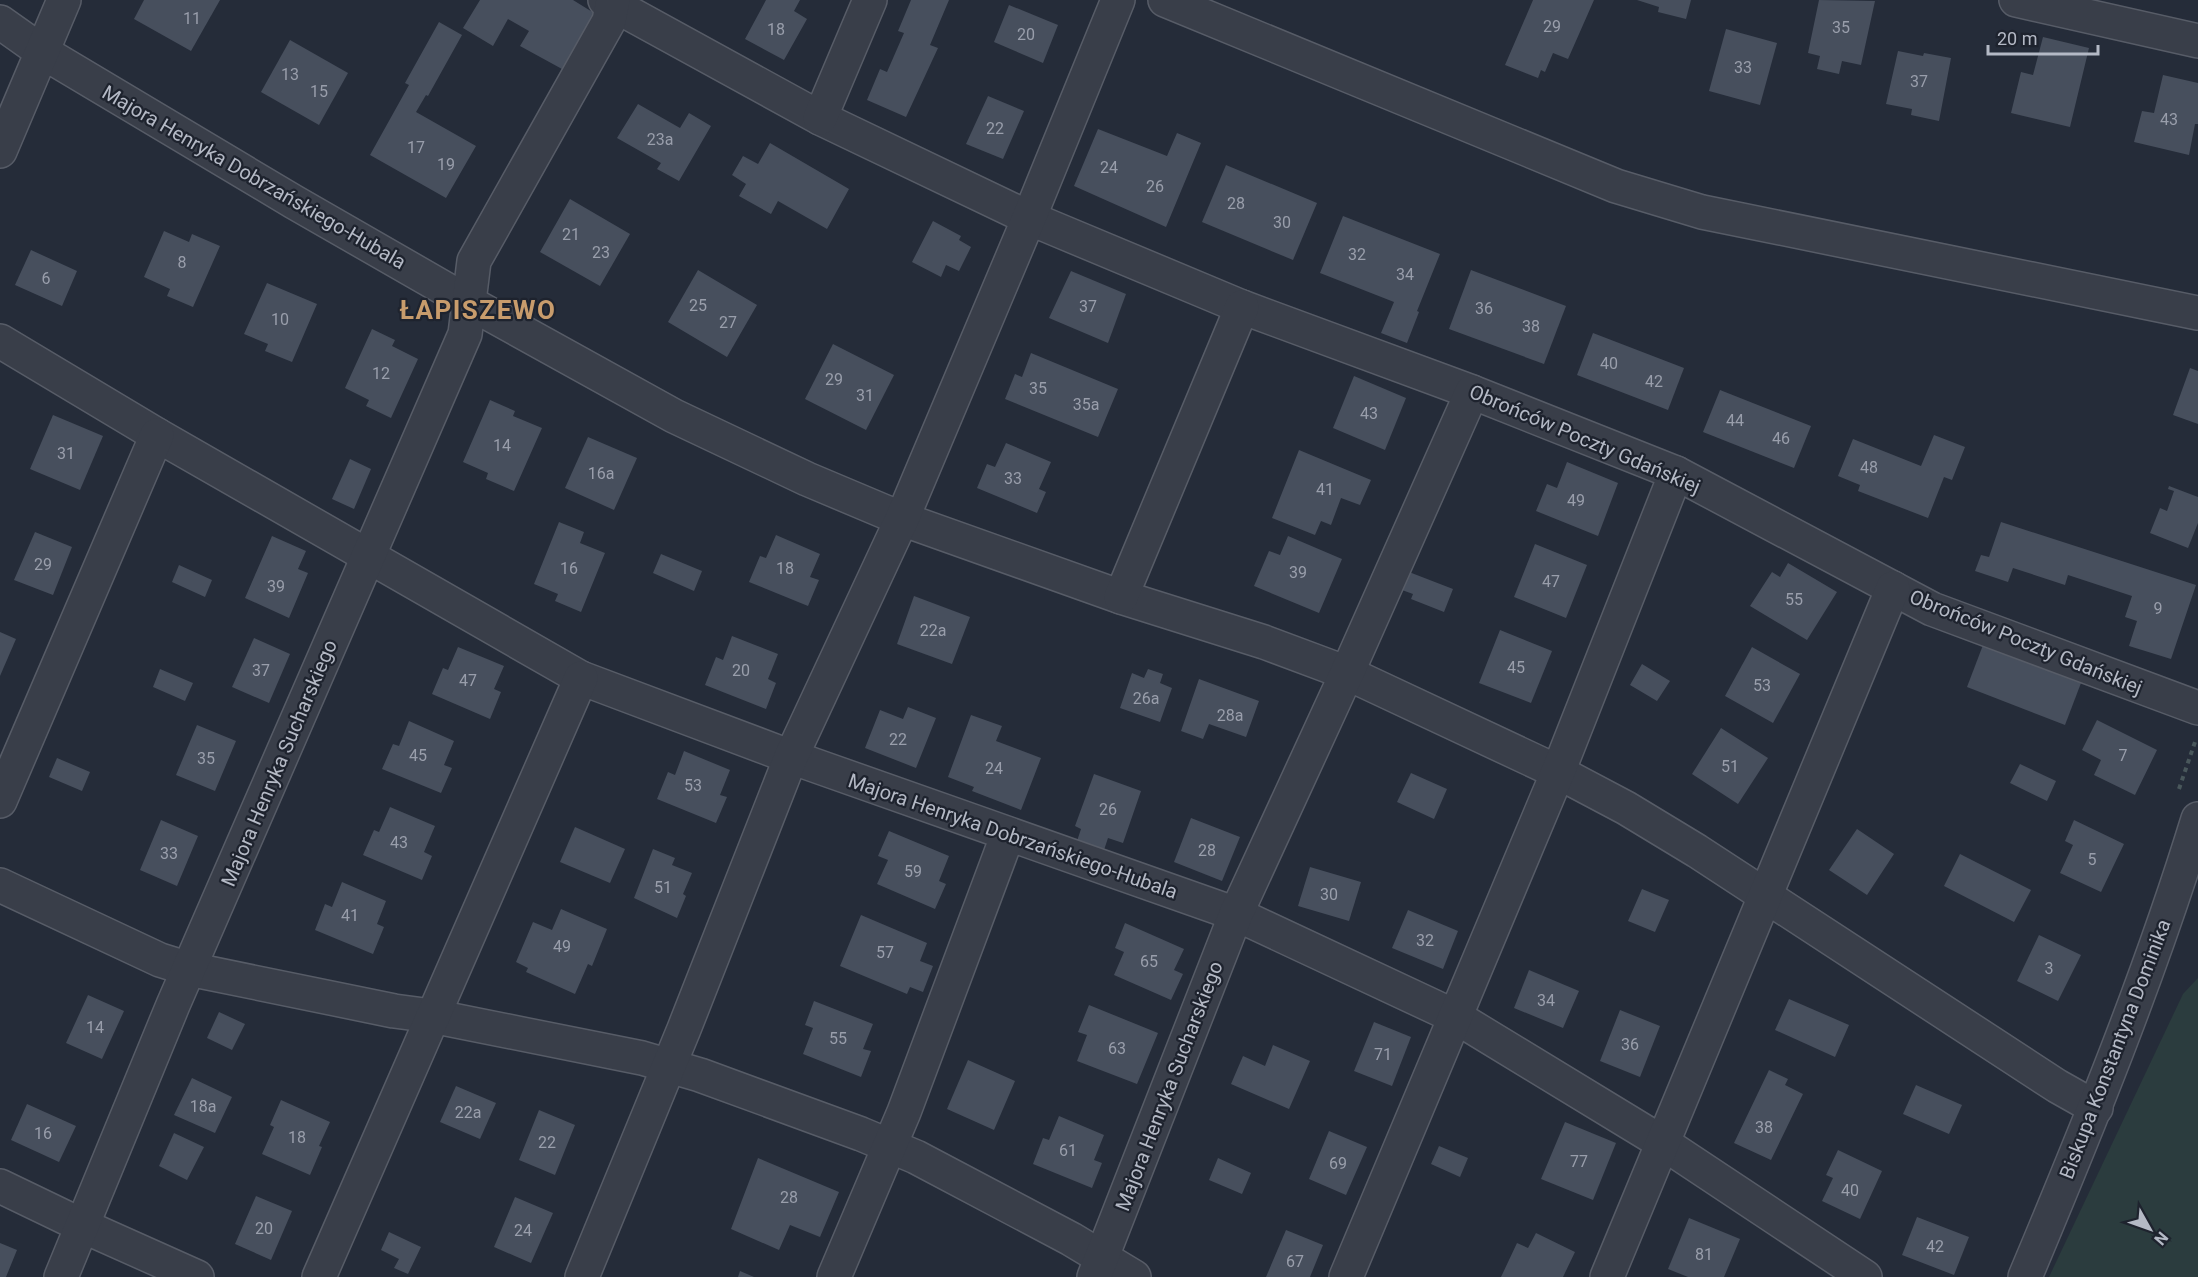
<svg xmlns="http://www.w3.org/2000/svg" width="2198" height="1277" font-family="Roboto,sans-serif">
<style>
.green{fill:#2b3c3e}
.building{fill:#474f5d}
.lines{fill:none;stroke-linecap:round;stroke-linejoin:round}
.minor-casing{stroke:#575c67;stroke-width:36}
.path{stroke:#49575b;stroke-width:4;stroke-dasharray:4.5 4.5;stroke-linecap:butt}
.minor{stroke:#393e49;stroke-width:33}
.labels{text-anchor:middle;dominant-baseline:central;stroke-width:4.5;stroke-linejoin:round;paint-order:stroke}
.number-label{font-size:16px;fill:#999eab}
.street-label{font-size:20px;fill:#b4b9c5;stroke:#1e232e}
.district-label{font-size:26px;font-weight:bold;letter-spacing:1.5px;fill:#c89c6c;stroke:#1e232e}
</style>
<rect width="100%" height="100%" fill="#252c39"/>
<path class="green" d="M2198 978V1277H2049L2183 994Z"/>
<g class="building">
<path d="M144 0H220L191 51 134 19Z"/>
<path d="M480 0H573L594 13 562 69 520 46 529 31 508 19 493 46 463 28Z"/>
<path d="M766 0H800L794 11 807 19 784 60 745 39Z"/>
<path d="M911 0H949L930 45 938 48 906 117 867 100 880 69 887 72 904 33 898 31Z"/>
<path d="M1533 0H1594L1568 59 1553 53 1545 72 1541 70 1538 78 1505 65Z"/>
<path d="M1637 0H1691L1686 19 1658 12 1659 7Z"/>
<path d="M1819 0 1875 1 1861 65 1842 61 1839 74 1817 69 1820 56 1808 53Z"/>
<path d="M1009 5 1058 25 1043 63 994 42Z"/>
<path d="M439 22 462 35 428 96 426 95 416 112 476 146 446 198 370 155 409 85 405 83Z"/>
<path d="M1726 29 1777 43 1760 105 1709 91Z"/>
<path d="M2043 37 2089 48 2070 127 2011 113 2021 72 2033 75Z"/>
<path d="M290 40 348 73 319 125 261 92Z"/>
<path d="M1898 51 1923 56 1924 53 1951 58 1939 121 1911 115 1912 109 1886 104Z"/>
<path d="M2163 75 2198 83V124H2195L2189 155 2134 142 2142 111 2154 113Z"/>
<path d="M988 96 1024 111 1003 159 966 144Z"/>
<path d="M638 104 680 128 689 113 711 126 679 181 657 169 661 163 617 138Z"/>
<path d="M1098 129 1167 156 1177 133 1201 143 1166 227 1074 186Z"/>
<path d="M770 143 849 189 827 229 778 201 771 214 739 196 746 184 732 175 743 156 758 164Z"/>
<path d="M1226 165 1317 203 1293 260 1202 222Z"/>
<path d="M570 199 630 234 600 286 540 252Z"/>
<path d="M1343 216 1440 254 1417 311 1419 312 1407 343 1381 333 1394 302 1320 273Z"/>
<path d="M933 221 961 236 959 240 971 247 959 271 946 265 941 277 912 262Z"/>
<path d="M164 231 189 242 192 234 220 246 193 307 167 296 170 289 144 277Z"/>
<path d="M31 250 77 271 62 306 15 285Z"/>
<path d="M698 270 757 305 727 357 668 322Z"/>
<path d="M1471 270 1566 306 1544 364 1449 329Z"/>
<path d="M1071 271 1126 294 1108 343 1049 318Z"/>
<path d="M267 283 317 304 292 362 265 351 268 344 244 334Z"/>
<path d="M372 329 395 340 392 346 418 359 391 418 366 406 369 400 345 388Z"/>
<path d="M1593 333 1684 368 1668 410 1577 375Z"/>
<path d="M833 344 894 375 866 430 805 399Z"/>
<path d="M1031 353 1118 389 1098 437 1005 399 1015 374 1022 377Z"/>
<path d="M2190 368 2198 371V424L2173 415Z"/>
<path d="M1354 376 1406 398 1385 450 1333 428Z"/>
<path d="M1720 390 1811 426 1794 468 1703 432Z"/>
<path d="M490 400 515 411 513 416 542 428 514 491 486 479 488 473 463 462Z"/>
<path d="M53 415 103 436 80 490 30 469Z"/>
<path d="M1934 435 1965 447 1952 480 1944 477 1928 518 1858 491 1860 485 1838 476 1853 439 1921 466Z"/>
<path d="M588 437 637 458 614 510 565 488Z"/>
<path d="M1006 443 1051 462 1039 489 1046 492 1037 513 977 488 987 464 995 467Z"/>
<path d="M1299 450 1371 480 1360 505 1341 498 1331 525 1321 521 1315 535 1272 518Z"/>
<path d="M350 459 371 469 354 509 332 499Z"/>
<path d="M1567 462 1618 483 1598 536 1536 511 1547 484 1557 488Z"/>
<path d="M2169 486 2198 497V523L2188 548 2150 533 2160 508 2167 511 2174 491 2168 489Z"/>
<path d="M559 522 584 532 580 543 605 553 581 612 555 601 558 594 534 584Z"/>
<path d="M2001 522 2196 585 2171 659 2129 646 2137 621 2125 617 2132 596 2068 575 2065 585 2013 568 2008 582 1975 571 1981 555 1989 557Z"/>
<path d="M35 532 72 547 53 595 14 580Z"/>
<path d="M776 535 820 554 810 577 819 580 808 606 749 582 760 556 766 558Z"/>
<path d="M272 536 306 551 298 569 308 573 289 618 245 598Z"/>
<path d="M1288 536 1342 559 1319 613 1254 586 1269 551 1280 555Z"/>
<path d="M1535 544 1587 565 1566 618 1514 597Z"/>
<path d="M661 554 702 571 694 591 653 573Z"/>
<path d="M1788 563 1837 592 1807 640 1750 606 1772 572 1780 577Z"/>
<path d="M179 565 212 580 205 597 172 582Z"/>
<path d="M1409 572 1453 589 1444 612 1411 599 1413 594 1402 590Z"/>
<path d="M914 596 970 617 952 664 897 644Z"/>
<path d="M1500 630 1552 651 1531 703 1479 683Z"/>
<path d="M0 632 16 639 0 676Z"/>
<path d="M732 636 778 654 768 679 776 683 766 709 705 685 716 657 723 660Z"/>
<path d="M254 638 290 654 269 703 232 687Z"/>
<path d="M1983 645 2081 683 2065 725 1967 687Z"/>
<path d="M458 647 504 666 494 689 501 692 490 719 432 694 443 668 448 670Z"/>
<path d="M1752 647 1800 674 1773 723 1725 696Z"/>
<path d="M1642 664 1670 681 1657 701 1630 685Z"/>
<path d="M160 669 193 683 185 701 153 687Z"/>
<path d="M1148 669 1163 674 1160 683 1172 688 1160 722 1120 708 1132 673 1144 678Z"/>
<path d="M1199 679 1259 701 1246 737 1209 724 1203 739 1181 731Z"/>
<path d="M908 707 936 718 916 768 865 748 880 710 903 719Z"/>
<path d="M971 715 1002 726 996 741 1041 758 1021 810 972 791 974 787 948 777Z"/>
<path d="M2097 720 2157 750 2135 795 2094 775 2101 760 2082 750Z"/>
<path d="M409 721 454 741 444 765 452 768 441 793 382 769 393 744 399 746Z"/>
<path d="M197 725 236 741 215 791 176 775Z"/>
<path d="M1721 728 1768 758 1738 804 1692 774Z"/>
<path d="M684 751 730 770 720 795 727 797 716 823 657 799 668 772 675 775Z"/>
<path d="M57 758 90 772 82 791 49 777Z"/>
<path d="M2020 764 2056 781 2047 801 2010 783Z"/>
<path d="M1411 773 1447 789 1434 819 1397 802Z"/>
<path d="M1094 774 1141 791 1123 843 1108 838 1104 850 1077 841 1081 829 1075 826Z"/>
<path d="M390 807 435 826 424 852 432 856 422 880 363 855 374 830 379 832Z"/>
<path d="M1191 818 1240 837 1222 881 1174 862Z"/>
<path d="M161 820 198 836 177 886 140 870Z"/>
<path d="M2074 820 2124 844 2101 892 2060 873 2073 845 2065 841Z"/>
<path d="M575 827 625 849 610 883 560 862Z"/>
<path d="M1857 829 1894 854 1867 895 1829 870Z"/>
<path d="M889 831 949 856 939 881 946 884 935 909 877 884 888 860 878 856Z"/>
<path d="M653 849 675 858 672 865 692 873 683 894 686 896 677 918 634 898Z"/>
<path d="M1960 854 2031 890 2014 922 1944 886Z"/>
<path d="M1310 867 1361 882 1349 921 1298 906Z"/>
<path d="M342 882 386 901 377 924 384 927 373 954 315 930 325 904 332 907Z"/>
<path d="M1642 889 1669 900 1655 932 1628 921Z"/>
<path d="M561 909 607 929 592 966 588 964 575 994 526 972 528 968 516 962 533 922 552 930Z"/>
<path d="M1408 910 1458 931 1443 969 1392 948Z"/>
<path d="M861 915 927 943 920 961 933 966 923 992 910 987 907 994 840 966Z"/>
<path d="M1125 923 1184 949 1174 970 1183 974 1171 1000 1114 975 1124 952 1115 948Z"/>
<path d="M2039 935 2081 955 2058 1001 2017 981Z"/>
<path d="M1529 970 1579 991 1563 1028 1514 1008Z"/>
<path d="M88 995 124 1011 102 1059 66 1043Z"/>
<path d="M1789 999 1849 1025 1835 1057 1775 1030Z"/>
<path d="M814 1001 873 1024 863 1049 871 1051 861 1077 803 1054 813 1028 805 1025Z"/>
<path d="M1089 1005 1158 1033 1137 1084 1077 1061 1087 1035 1078 1032Z"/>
<path d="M1620 1010 1660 1026 1640 1077 1600 1061Z"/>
<path d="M219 1012 245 1024 232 1050 207 1038Z"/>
<path d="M1374 1022 1411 1037 1392 1086 1354 1071Z"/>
<path d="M1273 1045 1310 1061 1289 1109 1231 1084 1243 1056 1265 1066Z"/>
<path d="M968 1060 1015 1081 994 1130 947 1109Z"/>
<path d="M1769 1070 1788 1079 1785 1085 1803 1094 1771 1160 1734 1143Z"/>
<path d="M192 1078 232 1097 215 1133 174 1115Z"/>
<path d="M1916 1085 1962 1105 1949 1134 1903 1114Z"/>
<path d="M456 1086 496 1103 480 1139 440 1122Z"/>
<path d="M281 1100 330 1122 319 1146 322 1147 310 1175 262 1154 274 1127 270 1125Z"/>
<path d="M27 1104 76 1126 59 1162 11 1140Z"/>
<path d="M539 1110 575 1125 555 1175 519 1160Z"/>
<path d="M1059 1116 1104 1135 1094 1160 1102 1163 1092 1188 1033 1164 1043 1138 1049 1140Z"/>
<path d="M1565 1122 1616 1143 1593 1200 1541 1179Z"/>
<path d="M1329 1131 1367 1147 1346 1195 1309 1179Z"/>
<path d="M174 1133 204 1147 187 1180 159 1166Z"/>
<path d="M1439 1146 1468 1158 1460 1177 1431 1164Z"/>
<path d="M1838 1150 1882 1171 1860 1219 1822 1201 1833 1178 1826 1175Z"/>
<path d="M758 1158 839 1192 820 1237 790 1225 779 1250 731 1229Z"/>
<path d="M1218 1158 1251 1173 1242 1194 1209 1180Z"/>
<path d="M256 1196 292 1211 271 1260 235 1244Z"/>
<path d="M515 1197 553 1213 531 1263 494 1247Z"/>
<path d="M1917 1217 1969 1237 1954 1275 1902 1255Z"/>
<path d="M1689 1218 1740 1239 1724 1277H1688L1668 1269Z"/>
<path d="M1286 1230 1323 1245 1310 1277H1266Z"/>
<path d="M389 1232 421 1247 408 1274 394 1268 399 1259 381 1250Z"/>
<path d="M1536 1233 1575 1252 1563 1277H1501L1517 1243 1528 1248Z"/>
<path d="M0 1243 17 1250 6 1277H0Z"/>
<path d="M740 1271 754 1277H738Z"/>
</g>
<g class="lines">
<g class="minor-casing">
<g id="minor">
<path d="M605 0 820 118 1029 218 1242 307 1472 392 1676 473 1932 609 2198 708"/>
<path d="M1165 0 1616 186 1702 212 2198 313"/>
<path d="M2016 0 2198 41"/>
<path d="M0 22 41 51 294 202 468 302 674 416 807 479 902 519 1121 597 1264 642 1347 673 1558 772 1626 808 1697 851 2057 1086 2096 1108"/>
<path d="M820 118 870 0"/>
<path d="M0 151 64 0"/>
<path d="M0 341 157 435 581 678 791 757 1236 914 1456 1017 1663 1143 1865 1277"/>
<path d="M1121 597 1242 307"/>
<path d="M0 801 157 435"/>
<path d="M0 885 160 960 189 969 394 1011 432 1016 642 1058 700 1075 861 1134 916 1157 1071 1239 1134 1277"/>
<path d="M0 1186 83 1226 197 1277"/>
<path d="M61 1277 173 1005 465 334 474 261 609 21 613 0"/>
<path d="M319 1277 581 678"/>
<path d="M582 1277 684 1029 791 757 902 519 1029 218 1118 0"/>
<path d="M834 1277 904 1112 1008 834"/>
<path d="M1094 1277 1236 914 1347 673 1472 392"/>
<path d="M1346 1277 1558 772 1676 473"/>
<path d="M1607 1277 1893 588"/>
<path d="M2025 1277C2088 1127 2150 975 2198 819"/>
</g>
</g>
<path class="path" d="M2179 789 2195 742"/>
<use href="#minor" class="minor"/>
</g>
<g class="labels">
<g class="number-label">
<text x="192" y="18">11</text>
<text x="1552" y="26">29</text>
<text x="1841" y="27">35</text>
<text x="776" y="29">18</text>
<text x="1026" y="34">20</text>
<text x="1743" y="67">33</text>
<text x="290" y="74">13</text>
<text x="1919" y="81">37</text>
<text x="319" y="91">15</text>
<text x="2169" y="119">43</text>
<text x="995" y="128">22</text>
<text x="660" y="139">23a</text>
<text x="416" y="147">17</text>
<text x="446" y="164">19</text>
<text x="1109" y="167">24</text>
<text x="1155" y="186">26</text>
<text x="1236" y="203">28</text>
<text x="1282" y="222">30</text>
<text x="571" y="234">21</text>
<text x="601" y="252">23</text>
<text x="1357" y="254">32</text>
<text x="182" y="262">8</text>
<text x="1405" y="274">34</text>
<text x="46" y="278">6</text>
<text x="698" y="305">25</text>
<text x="1088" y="306">37</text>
<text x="1484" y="308">36</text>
<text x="280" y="319">10</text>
<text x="728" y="322">27</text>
<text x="1531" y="326">38</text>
<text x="1609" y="363">40</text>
<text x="381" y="373">12</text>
<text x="834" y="379">29</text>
<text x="1654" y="381">42</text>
<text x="1038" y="388">35</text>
<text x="865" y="395">31</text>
<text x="1086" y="404">35a</text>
<text x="1369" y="413">43</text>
<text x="1735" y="420">44</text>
<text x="1781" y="438">46</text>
<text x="502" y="445">14</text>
<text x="66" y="453">31</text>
<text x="1869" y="467">48</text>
<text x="601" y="473">16a</text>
<text x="1013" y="478">33</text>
<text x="1325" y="489">41</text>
<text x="1576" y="500">49</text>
<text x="43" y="564">29</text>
<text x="569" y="568">16</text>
<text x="785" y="568">18</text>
<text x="1298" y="572">39</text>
<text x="1551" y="581">47</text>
<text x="276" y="586">39</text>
<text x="1794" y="599">55</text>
<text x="2158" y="608">9</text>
<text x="933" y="630">22a</text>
<text x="1516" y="667">45</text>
<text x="261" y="670">37</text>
<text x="741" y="670">20</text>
<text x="468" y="680">47</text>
<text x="1762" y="685">53</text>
<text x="1146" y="698">26a</text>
<text x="1230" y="715">28a</text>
<text x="898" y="739">22</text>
<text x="418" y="755">45</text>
<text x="2123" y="755">7</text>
<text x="206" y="758">35</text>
<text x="1730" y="766">51</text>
<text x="994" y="768">24</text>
<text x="693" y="785">53</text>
<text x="1108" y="809">26</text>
<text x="399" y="842">43</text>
<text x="1207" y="850">28</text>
<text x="169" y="853">33</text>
<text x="2092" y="859">5</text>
<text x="913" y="871">59</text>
<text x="663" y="887">51</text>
<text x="1329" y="894">30</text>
<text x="350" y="915">41</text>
<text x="1425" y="940">32</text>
<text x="562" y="946">49</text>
<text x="885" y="952">57</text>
<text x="1149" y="961">65</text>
<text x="2049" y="968">3</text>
<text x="1546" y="1000">34</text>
<text x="95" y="1027">14</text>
<text x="838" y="1038">55</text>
<text x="1630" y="1044">36</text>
<text x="1117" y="1048">63</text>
<text x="1383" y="1054">71</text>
<text x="203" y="1106">18a</text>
<text x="468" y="1112">22a</text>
<text x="1764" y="1127">38</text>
<text x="43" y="1133">16</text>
<text x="297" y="1137">18</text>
<text x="547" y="1142">22</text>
<text x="1068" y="1150">61</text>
<text x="1579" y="1161">77</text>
<text x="1338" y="1163">69</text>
<text x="1850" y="1190">40</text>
<text x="789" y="1197">28</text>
<text x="264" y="1228">20</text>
<text x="523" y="1230">24</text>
<text x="1935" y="1246">42</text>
<text x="1704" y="1254">81</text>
<text x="1295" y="1261">67</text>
</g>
<g class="street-label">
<text transform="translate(254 177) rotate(30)">Majora Henryka Dobrzańskiego-Hubala</text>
<text transform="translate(1585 439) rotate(23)">Obrońców Poczty Gdańskiej</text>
<text transform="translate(2026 642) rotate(22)">Obrońców Poczty Gdańskiej</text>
<text transform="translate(279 763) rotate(-67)">Majora Henryka Sucharskiego</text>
<text transform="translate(1013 836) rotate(19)">Majora Henryka Dobrzańskiego-Hubala</text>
<text transform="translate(2115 1049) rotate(-69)">Biskupa Konstantyna Dominika</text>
<text transform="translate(1169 1086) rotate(-69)">Majora Henryka Sucharskiego</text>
</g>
<g class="district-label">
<text x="478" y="310">ŁAPISZEWO</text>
</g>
</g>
<g transform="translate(2150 1229) rotate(130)" stroke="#1e232e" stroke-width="4.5" paint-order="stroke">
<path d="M0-4.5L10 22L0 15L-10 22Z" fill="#b4b9c5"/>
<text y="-9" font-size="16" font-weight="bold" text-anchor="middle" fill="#b4b9c5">N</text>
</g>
<path d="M1988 45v9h110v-9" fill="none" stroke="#b4b9c5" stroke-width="3"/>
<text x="1997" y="45" font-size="18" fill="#b4b9c5" stroke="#1e232e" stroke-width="4.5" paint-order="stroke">20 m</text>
</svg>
